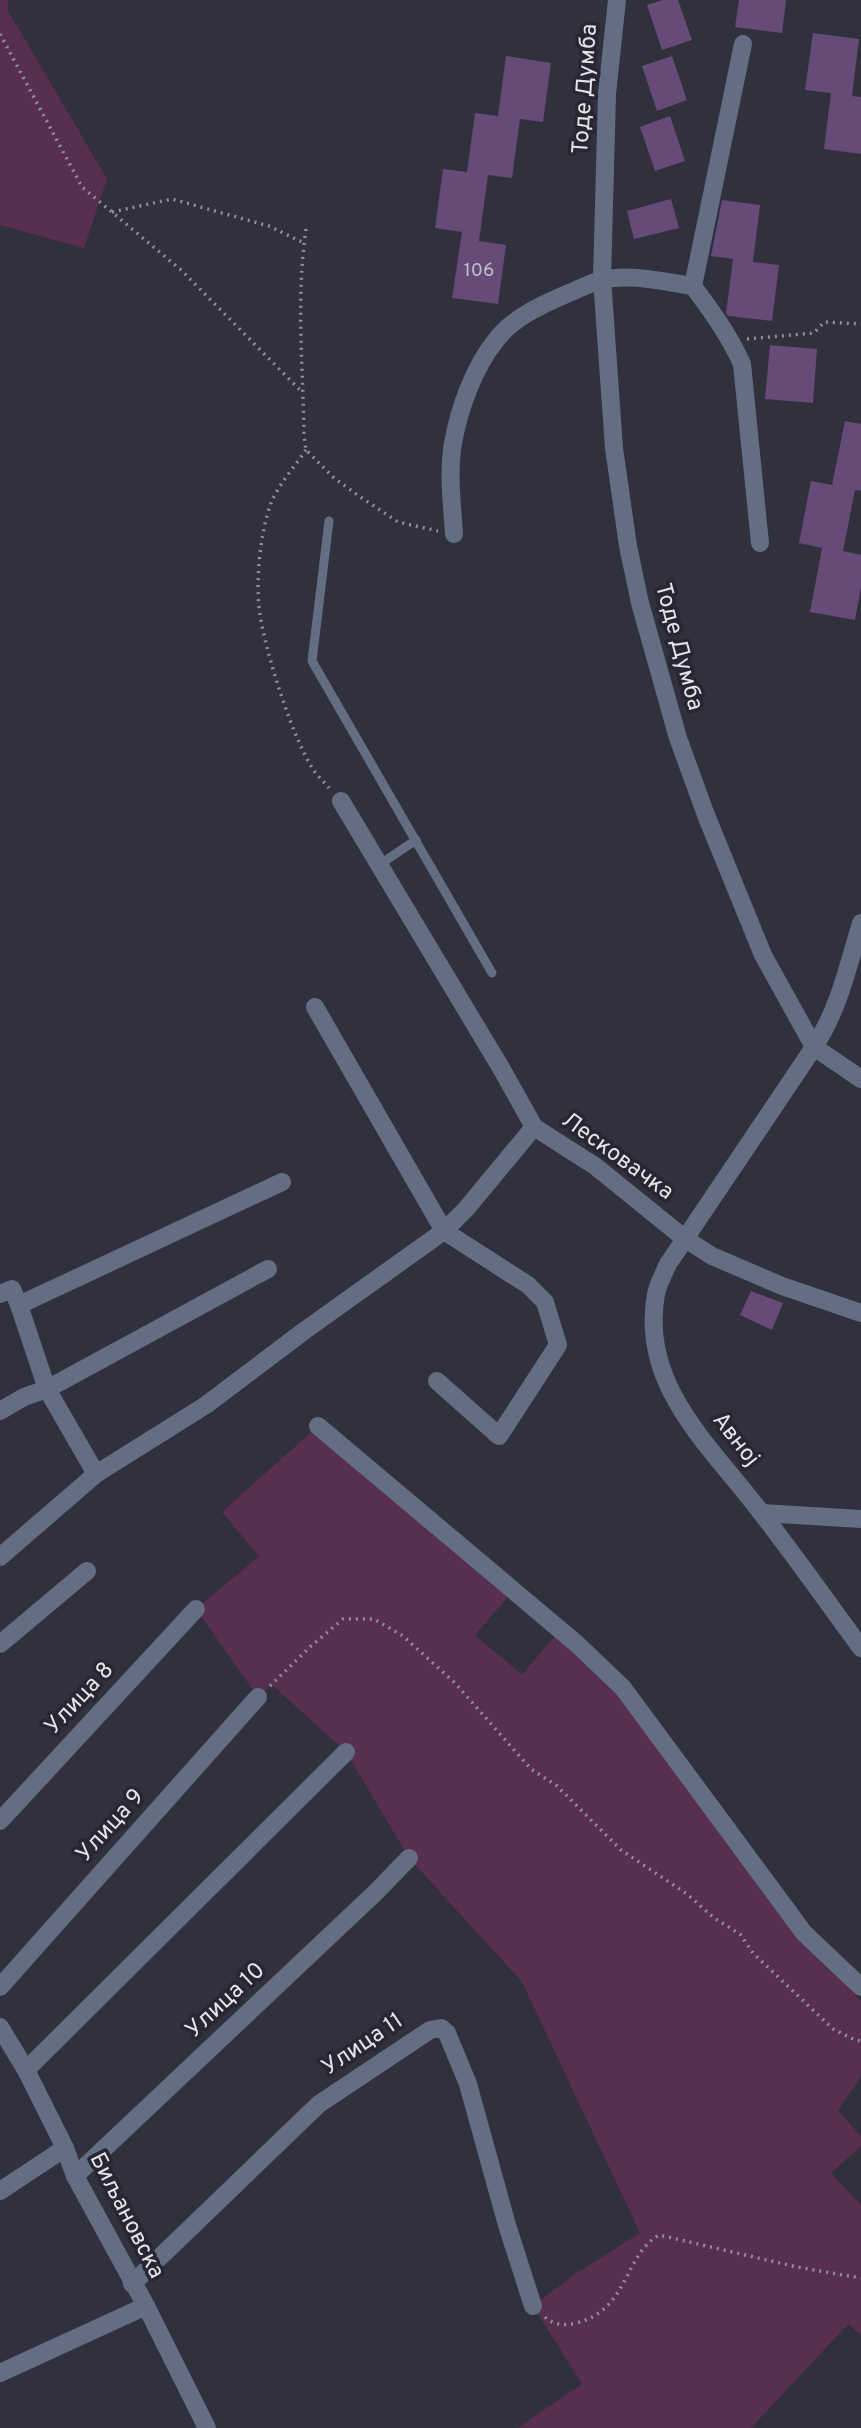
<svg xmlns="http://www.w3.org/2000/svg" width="861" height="2428" font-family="Overpass,sans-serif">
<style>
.green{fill:#582f4e}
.building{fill:#664a78}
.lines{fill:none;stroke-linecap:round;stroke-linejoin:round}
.path{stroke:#908f99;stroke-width:3.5;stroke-dasharray:2 5;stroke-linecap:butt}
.lane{stroke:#636e83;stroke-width:9}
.street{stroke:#636e83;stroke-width:18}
.labels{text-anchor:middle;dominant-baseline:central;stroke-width:7;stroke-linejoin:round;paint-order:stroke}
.number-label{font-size:19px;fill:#c4becf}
.street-label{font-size:23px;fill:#e4e4ec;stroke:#272632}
</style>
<rect width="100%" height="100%" fill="#31303d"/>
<g class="green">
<path d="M0 0H9L7 9 107 179 84 248 0 225Z"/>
<path d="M318 1426 513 1591 475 1635 522 1675 560 1630 625 1690 799 1933 861 2001V2076L838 2111 861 2136V2146L831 2173 861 2205V2335L848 2324 751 2428H517L582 2384 533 2306 575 2274 640 2233 522 1982 409 1858 346 1752 272 1685 258 1697 196 1609 259 1556 222 1512Z"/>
</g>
<g class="building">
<path d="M663 0H678L692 40 662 50 647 5Z"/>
<path d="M739 0H786L782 33 735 27Z"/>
<path d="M813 33 859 39 852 96 861 97V154L824 149 831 93 805 90Z"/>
<path d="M506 56 551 63 543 122 520 119 512 178 488 175 479 241 506 245 498 304 452 298 462 232 435 228 443 169 467 172 475 113 498 116Z"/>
<path d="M672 56 687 100 657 111 642 66Z"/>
<path d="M670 116 685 161 655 171 640 127Z"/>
<path d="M671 199 679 228 634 239 627 211Z"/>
<path d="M722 200 760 205 753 262 779 265 772 321 728 316 726 313 733 259 711 256Z"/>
<path d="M770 345 817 349 813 403 765 399Z"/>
<path d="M845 421 861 424V491L855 490 843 551 861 555V587L855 620 810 612 822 548 799 543 811 481 832 485Z"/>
<path d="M751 1291 783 1303 772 1330 740 1315Z"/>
</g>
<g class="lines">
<g class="path">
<path d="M0 34 82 187 181 270 303 393"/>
<path d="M112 212 172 199 269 226 304 243"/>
<path d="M306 229C296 297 303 367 304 435L306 450 334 478 359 496 398 522 438 531"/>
<path d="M747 339 814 333 824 322 861 324"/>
<path d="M306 450C295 466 279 484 271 503 260 533 255 584 260 615 266 653 293 741 315 772 319 777 324 782 329 788"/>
<path d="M270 1686 311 1646 343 1619H374L403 1636 455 1683 531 1769 557 1786 621 1850 687 1894 714 1918 740 1934 753 1953 833 2029 855 2040 861 2041"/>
<path d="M545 2317C554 2325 564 2326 576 2323 628 2311 624 2255 659 2235L797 2267 861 2278"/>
</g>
<g class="lane">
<path d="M329 521 312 661 492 973"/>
<path d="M379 865 416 840"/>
</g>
<g class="street">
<path d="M617 0 607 94 602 279 614 448 628 546 640 603 678 738 706 815 763 955 814 1047 668 1264C664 1273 658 1284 656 1294 639 1387 713 1448 763 1515 797 1559 829 1604 861 1648"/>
<path d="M693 286 743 44"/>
<path d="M454 534C452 504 448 473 453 443 459 409 474 367 496 340 512 319 539 306 562 296 575 291 589 283 602 280 631 273 664 282 693 286 712 312 729 335 742 364L760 543"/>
<path d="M341 801 501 1068 534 1127 595 1166 684 1238 712 1256 782 1286 861 1313"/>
<path d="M861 923C848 966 839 1009 814 1047L861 1079"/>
<path d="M315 1007 444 1231 528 1285 545 1302 558 1345 499 1436 437 1381"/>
<path d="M0 1294 12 1289 19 1305"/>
<path d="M0 1411 24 1397 47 1389 268 1269"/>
<path d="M318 1426 577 1644 623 1688 804 1933 861 1987"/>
<path d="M96 1474 47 1389 19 1305 282 1182"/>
<path d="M762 1513 861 1519"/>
<path d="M0 1557 96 1474 206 1405 304 1331 444 1231 466 1209 534 1127"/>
<path d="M0 1644 87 1571"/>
<path d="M0 1821 196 1609"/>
<path d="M0 1987 258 1697"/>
<path d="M0 2027 26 2070 65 2148 75 2176 146 2306 207 2428"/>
<path d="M26 2070 346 1752"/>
<path d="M75 2176 375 1893 409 1858"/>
<path d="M0 2191 65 2148"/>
<path d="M132 2284 319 2104 430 2030 441 2028 447 2033 468 2084 507 2225 533 2306"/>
<path d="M0 2373 146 2306"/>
</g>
</g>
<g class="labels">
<g class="number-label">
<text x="479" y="271">106</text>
</g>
<g class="street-label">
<text transform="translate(586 89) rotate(-86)">Тоде Думба</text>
<text transform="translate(678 647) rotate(75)">Тоде Думба</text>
<text transform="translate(617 1157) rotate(36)">Лесковачка</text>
<text transform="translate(735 1440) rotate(52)">Авној</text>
<text transform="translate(80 1699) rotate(-47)">Улица 8</text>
<text transform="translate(111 1826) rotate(-48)">Улица 9</text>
<text transform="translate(226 2001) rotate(-43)">Улица 10</text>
<text transform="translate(363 2045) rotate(-34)">Улица 11</text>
<text transform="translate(126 2216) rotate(63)">Биљановска</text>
</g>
</g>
</svg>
